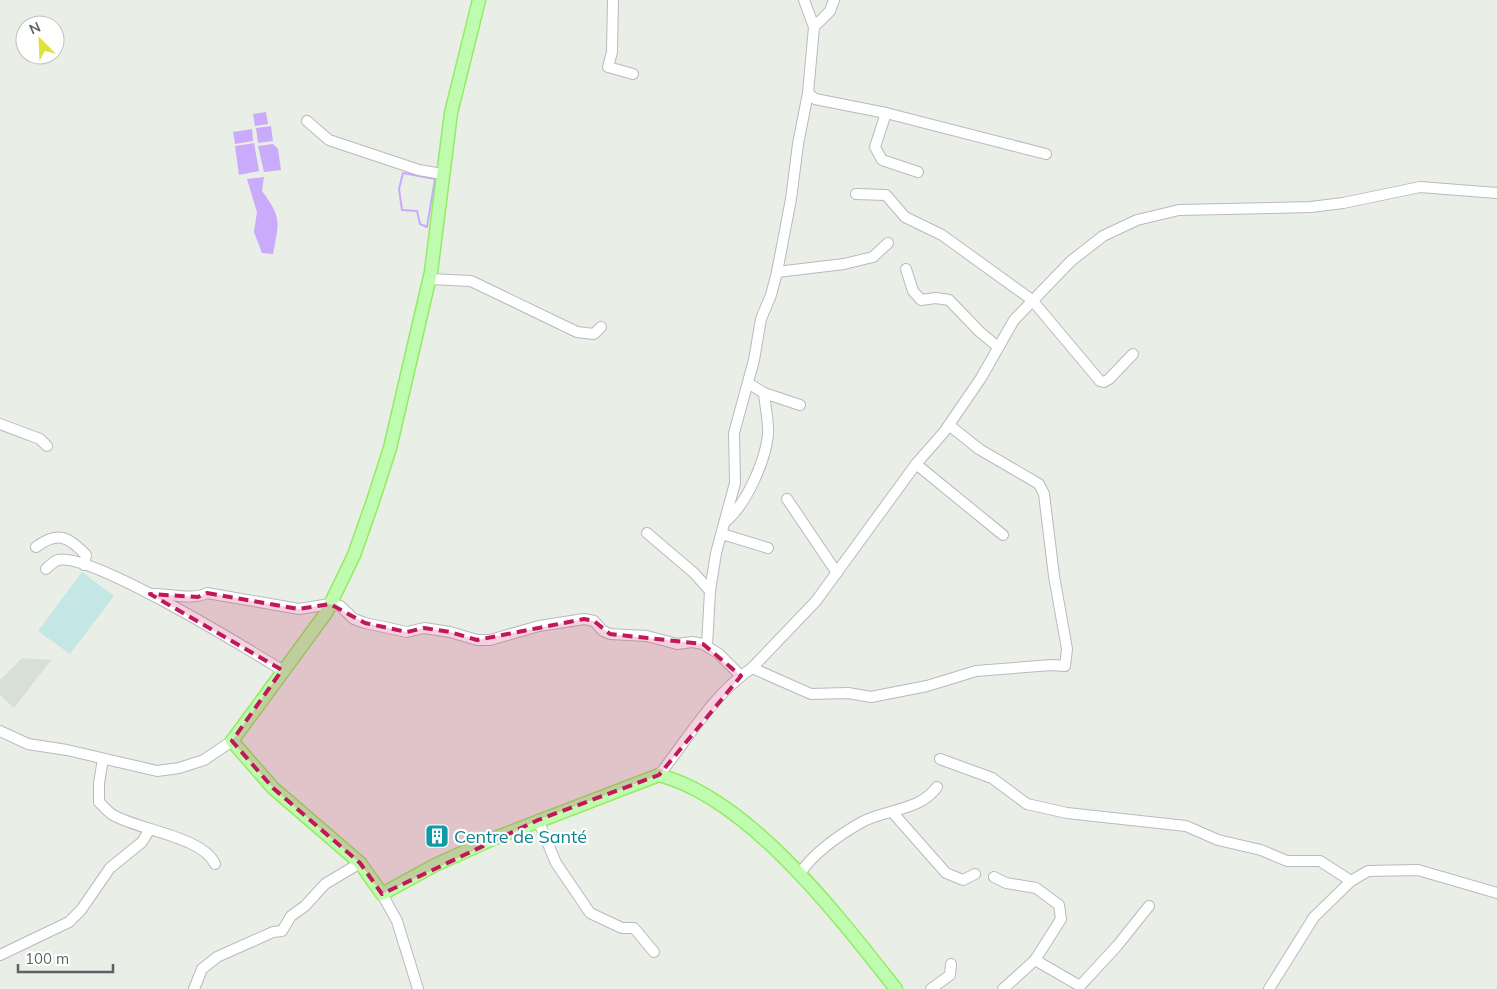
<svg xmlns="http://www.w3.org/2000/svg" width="1497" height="989" font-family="Mulish,sans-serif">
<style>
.education{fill:#d8dfd4}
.green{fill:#c4e6e4}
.water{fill:#c9aafb}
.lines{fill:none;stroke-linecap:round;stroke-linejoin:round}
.stream{stroke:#c9aafb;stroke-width:2}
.minor-casing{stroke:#bcb8bf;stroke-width:12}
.major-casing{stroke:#92ec63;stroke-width:15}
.minor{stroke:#fff;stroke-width:10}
.major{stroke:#c0fcaf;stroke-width:12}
.marked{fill:#c2185b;fill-opacity:0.2;stroke:#c2185b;stroke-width:4;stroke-dasharray:10 6;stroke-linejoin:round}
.labels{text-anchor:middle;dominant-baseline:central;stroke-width:4.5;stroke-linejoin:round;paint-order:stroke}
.culture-label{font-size:18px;fill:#0d838f;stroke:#fff;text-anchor:start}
</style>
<rect width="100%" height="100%" fill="#e9efe6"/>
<path class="education" d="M22 658 51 660 14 708 0 695V680Z"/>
<path class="green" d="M82 572 114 596 70 654 38 631Z"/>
<g class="water">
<path d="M266 112 268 124 255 126 253 114Z"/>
<path d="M271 126 273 141 258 143 256 128Z"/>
<path d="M252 129 253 141 235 144 233 132Z"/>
<path d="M254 143 259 171 239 175 235 146Z"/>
<path d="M273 144 278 149 281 170 264 172 258 146Z"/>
<path d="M264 177 262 191C282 218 279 222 273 254L262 253 254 232 257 212 247 179Z"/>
</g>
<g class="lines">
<path class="stream" d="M403 173 435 179 427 227 420 224 417 211 402 210 399 189Z"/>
<g class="minor-casing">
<g id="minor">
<path d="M613 0 612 52 608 67 633 74"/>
<path d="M814 27 830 11 834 0"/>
<path d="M808 93 815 99 886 113 1046 154"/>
<path d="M886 113 875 147 882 160 918 172"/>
<path d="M307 121 329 140 419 170 442 174"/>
<path d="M856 194 886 195 905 217 942 235 1032 300 1100 381 1104 382 1109 379 1133 354"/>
<path d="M906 269 913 291 921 300 936 298 949 300 980 332 998 347"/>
<path d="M777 272 844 264 873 257 888 243"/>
<path d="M430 279 471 281 577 332 594 334 601 327"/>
<path d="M748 383 764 393 800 405"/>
<path d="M0 424 40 439 47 446"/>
<path d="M916 464 1003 535"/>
<path d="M787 499 837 573"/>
<path d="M725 522C746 505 765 462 768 435 769 422 765 406 764 393"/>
<path d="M647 533 694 573 710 591 707 646"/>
<path d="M722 534 768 548"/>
<path d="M36 547C57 531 68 536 86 555L84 565"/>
<path d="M46 569C49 566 53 562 58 560 90 552 248 649 282 670"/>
<path d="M710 591 716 553 735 483 734 433 754 360 761 319 771 295 777 272 791 199 798 144 808 93 814 27 804 0"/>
<path d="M150 594C168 593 191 601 207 593L299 609 330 604 340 606 354 619 365 623 407 632 424 628 450 632 477 640H490L539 626 584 619 594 621 603 631 610 634 647 636 677 644 692 642 703 644 719 654 741 676"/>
<path d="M752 668 811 694 848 693 871 697 927 686 976 671 1052 665 1065 666 1067 649 1054 576 1044 494 1039 484 979 449 949 425"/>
<path d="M0 731 28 744 67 750 157 771 179 768 204 760 232 741"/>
<path d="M103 759 99 783V802C103 806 108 812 113 815 139 830 203 837 215 864"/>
<path d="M940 759 992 778 1027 804 1067 813 1186 826 1218 840 1261 850 1287 861H1320L1351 881"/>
<path d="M659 775C688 739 713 694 752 668L816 601 916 464 944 432 981 378 1014 320 1071 261 1103 236 1137 220 1179 210 1311 207 1343 203 1420 187 1497 193"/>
<path d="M893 813 946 873 963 880 975 874"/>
<path d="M538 820 556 863 590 913 622 928H634L654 952"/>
<path d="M800 873C815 852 839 835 862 822 886 809 920 811 937 787"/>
<path d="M994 877 1006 883 1036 888 1059 905 1061 919 1035 960 1003 989"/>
<path d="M382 894 397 921 418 989"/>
<path d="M0 955 69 922 81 910 110 868 142 842 150 829"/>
<path d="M1035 960 1080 986 1117 946 1149 906"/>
<path d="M194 989 202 969 217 957 273 932 282 931 291 916 305 906 325 884 360 863"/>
<path d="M931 989 950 975 951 964"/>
<path d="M1269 989 1314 917 1351 881 1368 871 1418 870 1497 893"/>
</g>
</g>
<g class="major-casing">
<path id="major" d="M479 0 451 113 431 272 390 448 373 501 354 555 326 613 232 741 273 788 360 863 382 894 435 865 495 838 659 775C750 799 839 917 896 989"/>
</g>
<use href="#minor" class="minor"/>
<use href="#major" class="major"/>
</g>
<path class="marked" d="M207 593 299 609 330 604 365 623 407 632 424 628 450 632 477 640 584 619 594 621 610 634 703 644 741 676 659 775 538 820 382 894 360 863 273 788 232 741 282 670 150 594 198 597Z"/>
<defs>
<g id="building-square" transform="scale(1.25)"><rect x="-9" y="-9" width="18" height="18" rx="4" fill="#0f9aa8" stroke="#fff"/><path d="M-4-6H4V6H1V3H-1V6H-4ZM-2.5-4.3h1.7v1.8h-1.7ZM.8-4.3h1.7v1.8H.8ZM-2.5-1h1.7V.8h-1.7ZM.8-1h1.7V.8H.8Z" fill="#fff"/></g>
</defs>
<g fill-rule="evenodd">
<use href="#building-square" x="437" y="836"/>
</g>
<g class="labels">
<g class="culture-label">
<text x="454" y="836">Centre de Santé</text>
</g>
</g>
<g transform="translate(40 40) rotate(336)"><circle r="24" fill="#ffffff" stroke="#c0bfc2"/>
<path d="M0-4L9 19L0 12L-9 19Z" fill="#dfe23a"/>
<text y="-8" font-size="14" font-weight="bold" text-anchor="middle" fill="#625e66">N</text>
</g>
<path d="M18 964v8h95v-8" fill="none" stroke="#625e66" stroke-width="2.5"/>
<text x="25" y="964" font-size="15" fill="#625e66" stroke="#ffffff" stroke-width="4" paint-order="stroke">100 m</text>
</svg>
